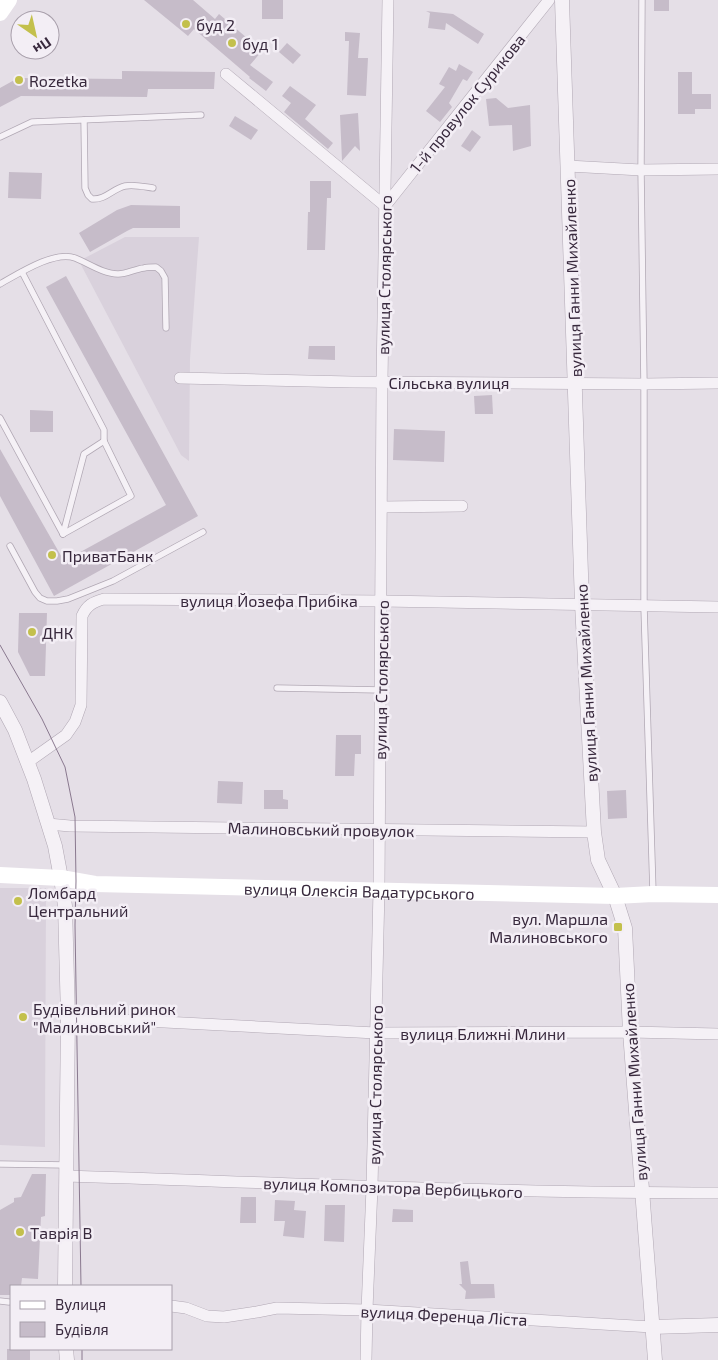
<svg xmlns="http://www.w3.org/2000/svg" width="718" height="1360" font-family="'Exo 2',sans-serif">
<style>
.built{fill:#d9d1dc}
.building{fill:#c6bcc9}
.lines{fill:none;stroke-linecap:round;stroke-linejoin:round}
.service-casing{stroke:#b1a8b4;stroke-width:7}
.minor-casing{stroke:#b1a8b4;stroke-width:12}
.tertiary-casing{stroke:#b1a8b4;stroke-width:15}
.service{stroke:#f5f1f6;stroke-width:5.5}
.minor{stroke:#f5f1f6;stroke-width:11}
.tertiary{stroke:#f5f1f6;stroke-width:14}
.secondary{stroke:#fff;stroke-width:16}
.tram{stroke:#8a798f;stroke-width:1}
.poi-dot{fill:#c3c04c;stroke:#f3eef5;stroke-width:2}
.labels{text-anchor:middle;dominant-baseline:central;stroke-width:5;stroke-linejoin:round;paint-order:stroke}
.poi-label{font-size:16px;fill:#38293d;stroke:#f3eef5;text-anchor:start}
.street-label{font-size:16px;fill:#38293d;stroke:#f3eef5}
</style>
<rect width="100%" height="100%" fill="#e5dfe7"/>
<g class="built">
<path d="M125 237H199L190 359 189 461 181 455 79 261Z"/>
<path d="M0 888H46L45 1147 0 1145Z"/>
</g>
<g class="building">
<path d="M144 0H193L215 19 219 14 262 51 250 65 273 82 266 91 249 78 250 77 194 29 188 36Z"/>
<rect x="262" y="0" width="21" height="19"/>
<rect x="654" y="0" width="15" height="11"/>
<path d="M426 11 453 14 484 34 478 44 446 23 445 30 428 28 430 13Z"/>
<path d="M345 32 360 33 358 58H368L366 96 347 95 349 41H345Z"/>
<path d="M287 43 301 55 293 64 279 52Z"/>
<path d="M459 64 473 72 467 81 463 79 449 103 452 107 440 122 426 111 445 87 439 84 449 67 456 71Z"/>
<path d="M122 71 215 72 214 89H148L147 97 21 96 0 107V88L18 78 122 79Z"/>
<path d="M678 72H692V94H711V109H695V114H678Z"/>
<path d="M290 86 316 105 305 119 333 143 328 149 284 112 291 103 282 96Z"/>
<path d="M496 98 508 108 530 105 531 146 513 151 512 125 489 126 486 99Z"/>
<path d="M358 113 360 151 355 146 342 161 340 115Z"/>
<path d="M235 116 258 130 251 140 229 126Z"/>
<path d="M472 130 481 137 470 152 461 146Z"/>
<path d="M9 172 42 173 41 199 8 198Z"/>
<path d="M310 181H331V198H327L325 250H307L308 212H310Z"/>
<path d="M131 205 180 206V228H133L127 231 90 252 79 233 117 210Z"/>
<path d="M66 276 198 516 54 596 0 496V449L64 561 166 505 46 287Z"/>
<path d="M309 346H335V360L308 359Z"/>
<path d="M492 395 493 414H475L474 396Z"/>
<path d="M30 410 53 411V432H30Z"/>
<path d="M394 429 445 431 444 462 393 460Z"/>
<path d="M19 613H47L45 676H30L18 652Z"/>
<path d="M336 735H361V754H355L354 776H335Z"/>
<path d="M218 781 243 782 242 804 217 803Z"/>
<path d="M264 790H283V799L288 800V809H264Z"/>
<path d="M626 790 627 818 608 819 607 791Z"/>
<path d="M32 1174H46L45 1216 41 1217 38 1279 22 1278 21 1286H11V1295H0V1210L14 1202V1198L21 1197Z"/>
<path d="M241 1197H256V1223H240Z"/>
<path d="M275 1200 295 1201 294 1210 306 1211 304 1238 283 1236 285 1221H274Z"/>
<path d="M325 1205H345L344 1242 324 1241Z"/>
<path d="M393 1209 413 1210V1222H392Z"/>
<path d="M468 1261 471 1284H494L495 1298 465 1299 466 1291 459 1284H462L460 1262Z"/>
<rect x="7" y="1349" width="23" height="11"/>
</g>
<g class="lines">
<g class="service-casing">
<g id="service">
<path d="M642 0 641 170 644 384V607L653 892"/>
<path d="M84 120 85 188 88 195 92 199C106 200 112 189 125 186 134 184 145 187 153 188"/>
<path d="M0 137 32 122 201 115"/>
<path d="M22 272 104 430V441L131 496 63 534"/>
<path d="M0 284C18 274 55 250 75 258 88 263 103 274 118 274 127 274 135 269 144 268 148 267 152 267 156 267L161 271 165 278 166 328"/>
<path d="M0 418 63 534"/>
<path d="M63 534 84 454 104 441"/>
<path d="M10 546 35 592 40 598 47 601H57L68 599 113 581 203 532"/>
<path d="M277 688 381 690"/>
<path d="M0 1164 67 1165"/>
<path d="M0 1301 9 1302"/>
</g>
</g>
<g class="minor-casing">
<g id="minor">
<path d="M226 74 385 206 549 0"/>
<path d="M568 166 641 170 718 169"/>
<path d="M180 378 352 382 644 384 718 383"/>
<path d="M382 507 462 506"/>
<path d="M28 762 66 735 75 722 81 705 82 616C87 605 93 602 104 599L382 601 718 607"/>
<path d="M48 824 70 826 594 832"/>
<path d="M68 1017 376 1033 630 1032 718 1034"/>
<path d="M67 1176C284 1183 501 1193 718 1193"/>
<path d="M171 1306 186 1308 207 1316 224 1317 257 1312 277 1308 367 1310 652 1327"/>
<path d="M366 1360 367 1310 372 1187 379 890 382 382 388 0"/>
</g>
</g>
<g class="tertiary-casing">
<g id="tertiary">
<path d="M562 0 582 604 594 832 598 860 615 896 625 928 630 1032 655 1360"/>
<path d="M0 702 15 730 34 779 55 846 61 878 65 906 68 1017 65 1286"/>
<path d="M652 1327 718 1325"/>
<path d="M66 1349 67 1360"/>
</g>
</g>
<use href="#service" class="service"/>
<use href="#minor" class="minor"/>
<use href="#tertiary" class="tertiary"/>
<g class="secondary">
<path d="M0 13 9 0"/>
<path id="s1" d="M0 875 61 878 95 884 615 896 653 894 718 895"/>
</g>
<g class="tram">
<path d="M0 645 42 719 65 767 75 817 76 881 75 925 81 1286"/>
<path d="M82 1349V1360"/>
</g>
</g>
<g class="poi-dot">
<circle cx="186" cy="24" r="5"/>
<circle cx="232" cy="43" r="5"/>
<circle cx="19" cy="80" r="5"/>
<circle cx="52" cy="555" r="5"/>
<circle cx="32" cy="632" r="5"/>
<circle cx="18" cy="901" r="5"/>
<rect x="613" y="922" width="10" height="10" rx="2.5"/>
<circle cx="23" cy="1017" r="5"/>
<circle cx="20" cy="1232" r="5"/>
</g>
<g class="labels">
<g class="poi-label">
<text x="196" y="24">буд 2</text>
<text x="242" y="43">буд 1</text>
<text x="29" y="80">Rozetka</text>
<text x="62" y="555">ПриватБанк</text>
<text x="42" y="632">ДНК</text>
<text x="28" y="892">Ломбард<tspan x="28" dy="18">Центральний</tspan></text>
<text x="608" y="918" text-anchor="end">вул. Маршла<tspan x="608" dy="18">Малиновського</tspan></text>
<text x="33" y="1008">Будівельний ринок<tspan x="33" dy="18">"Малиновський"</tspan></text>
<text x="30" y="1232">Таврія В</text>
</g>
<g class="street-label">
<text transform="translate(467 103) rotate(-51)">1-й провулок Сурикова</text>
<text transform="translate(384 275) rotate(-89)">вулиця Столярського</text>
<text transform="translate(572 278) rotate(-92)">вулиця Ганни Михайленко</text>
<text x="449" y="382">Сільська вулиця</text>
<text x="269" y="600">вулиця Йозефа Прибіка</text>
<text transform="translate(381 680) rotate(-89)">вулиця Столярського</text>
<text transform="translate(586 683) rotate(-93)">вулиця Ганни Михайленко</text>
<text transform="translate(321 829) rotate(1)">Малиновський провулок</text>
<text stroke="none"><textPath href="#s1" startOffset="360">вулиця Олексія Вадатурського</textPath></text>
<text x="483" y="1033">вулиця Ближні Млини</text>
<text transform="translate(634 1082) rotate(-94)">вулиця Ганни Михайленко</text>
<text transform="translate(375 1085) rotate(-89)">вулиця Столярського</text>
<text transform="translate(393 1187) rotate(2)">вулиця Композитора Вербицького</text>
<text transform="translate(444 1315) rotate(3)">вулиця Ференца Ліста</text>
</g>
</g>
<rect x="10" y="1285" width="162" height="65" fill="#f3eef5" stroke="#a89fab"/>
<rect x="20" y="1301" width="25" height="8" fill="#ffffff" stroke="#a89fab"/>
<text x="55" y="1310" font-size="15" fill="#38293d">Вулиця</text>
<rect x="20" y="1322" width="25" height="15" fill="#c6bcc9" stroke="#a89fab"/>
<text x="55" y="1335" font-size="15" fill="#38293d">Будівля</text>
<g transform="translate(35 35) rotate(146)"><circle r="24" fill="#f3eef5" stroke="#a89fab"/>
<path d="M0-4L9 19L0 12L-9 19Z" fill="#c3c04c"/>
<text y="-8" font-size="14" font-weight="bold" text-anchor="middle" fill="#38293d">Пн</text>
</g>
</svg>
